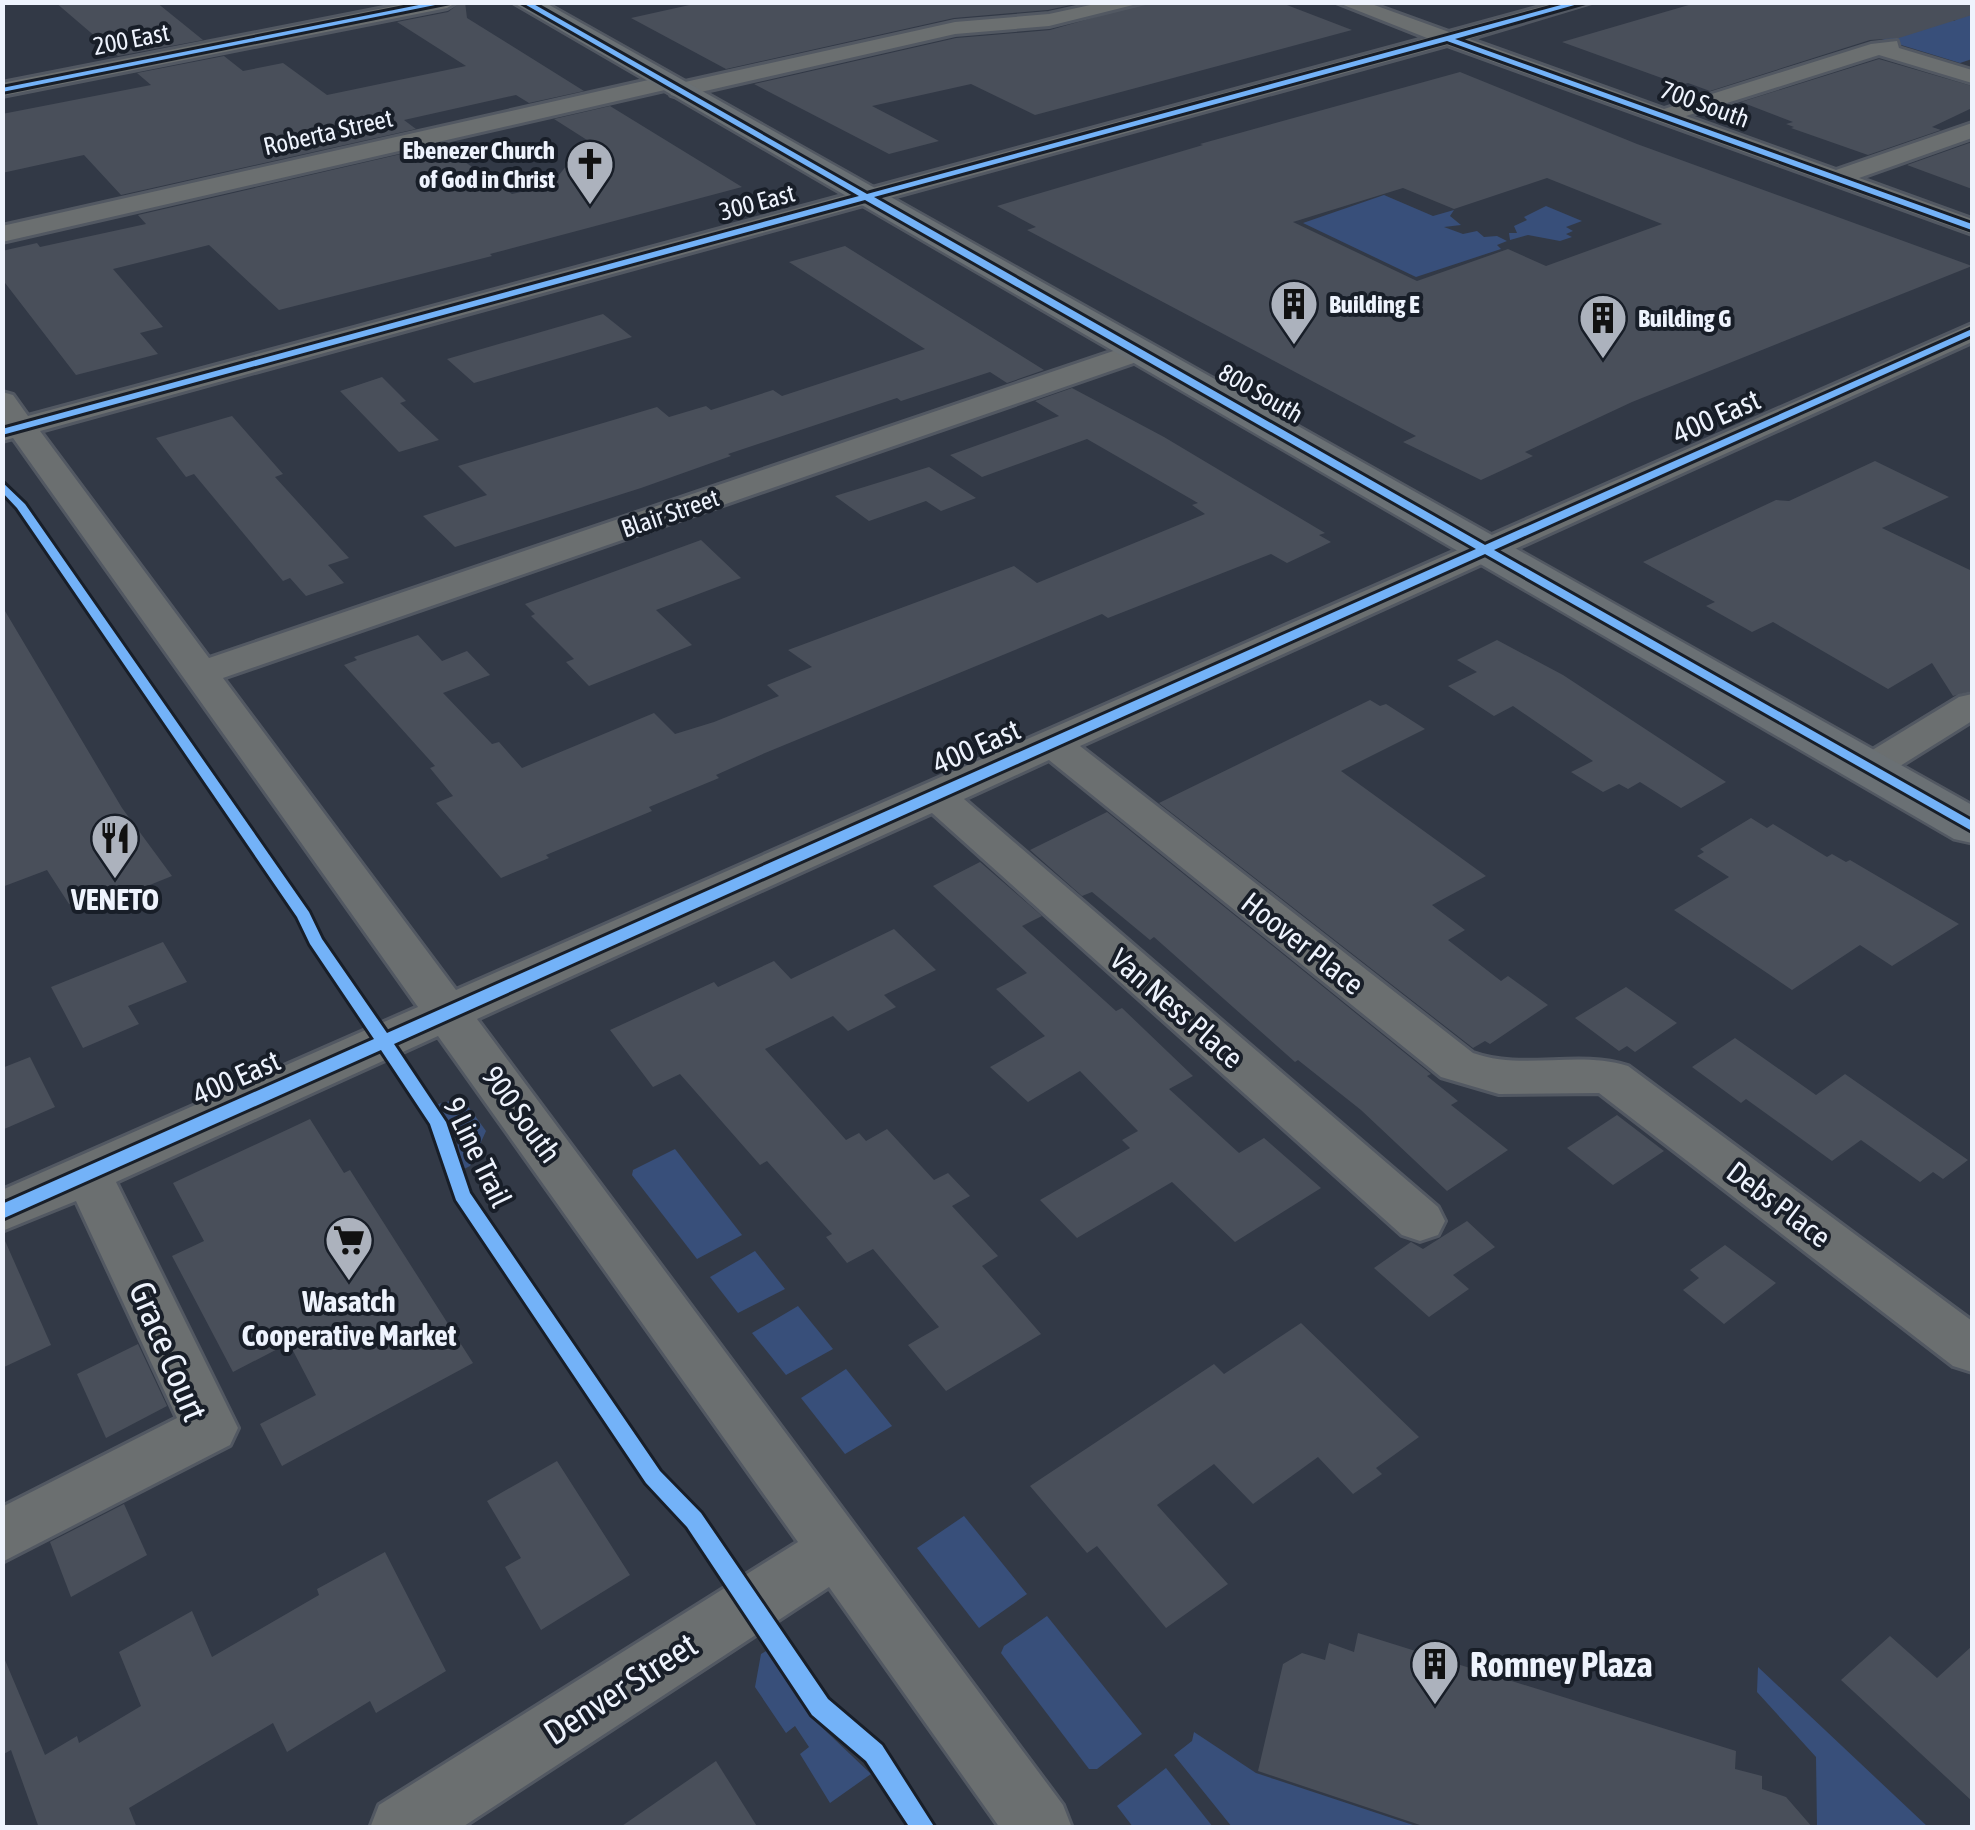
<svg xmlns="http://www.w3.org/2000/svg" width="1975" height="1830" font-family="'Asap Condensed',sans-serif">
<style>
.green{fill:#384f7a}
.building{fill:#494f5a;fill-rule:evenodd}
.lines{fill:none;stroke-linecap:round;stroke-linejoin:round}
.minor-casing{stroke:#525862;stroke-width:6}
.major-casing{stroke:#525862;stroke-width:5}
.minor{fill:#6b6f70;fill-rule:evenodd}
.major{fill:#6a7074;fill-rule:evenodd}
.cycleway-casing{stroke:#181e28;stroke-width:6}
.cycleway{fill:#73b2f8;fill-rule:evenodd}
.labels{text-anchor:middle;dominant-baseline:central;stroke-width:8;stroke-linejoin:round;paint-order:stroke}
.far-street-label{font-size:25px;fill:#eef3fd;stroke:#181e28}
.far-poi-label{font-size:25px;font-weight:bold;fill:#eef3fd;stroke:#181e28;text-anchor:start}
.street-label{font-size:30px;fill:#eef3fd;stroke:#181e28}
.poi-label{font-size:30px;font-weight:bold;fill:#eef3fd;stroke:#181e28}
.near-street-label{font-size:35px;fill:#eef3fd;stroke:#181e28}
.near-poi-label{font-size:35px;font-weight:bold;fill:#eef3fd;stroke:#181e28;text-anchor:start}
</style>
<rect width="100%" height="100%" fill="#323946"/>
<g class="green">
<path d="M1969 12 1972 13V59L1960 63 1862 33 1935 16 1954 21Z"/>
<path d="M1384 195 1433 216 1454 210 1450 216 1461 225 1444 227 1463 234 1477 231 1484 237 1497 236 1507 241 1497 245 1501 249 1416 277 1303 223Z"/>
<path d="M1546 206 1582 221 1566 227 1573 231 1566 234 1572 237 1560 241 1528 235 1510 240 1509 233H1517L1514 226 1527 220 1524 217Z"/>
<path d="M462 1098 486 1131 470 1166 462 1170 456 1135 438 1104Z"/>
<path d="M675 1149 742 1235 697 1259 632 1175 633 1170Z"/>
<path d="M755 1251 785 1289 738 1313 710 1277Z"/>
<path d="M798 1306 833 1349 786 1375 752 1333Z"/>
<path d="M846 1369 892 1426 845 1454 801 1398Z"/>
<path d="M964 1516 1027 1594 979 1628 917 1548Z"/>
<path d="M1047 1616 1142 1734 1097 1769H1089L1001 1653 1004 1646Z"/>
<path d="M766 1651 812 1718 871 1774 830 1803 800 1754 809 1747 795 1726 786 1733 755 1687 761 1654Z"/>
<path d="M1758 1667 1928 1827H1817L1816 1757 1757 1692Z"/>
<path d="M1194 1732 1256 1773 1419 1827H1232L1174 1755 1192 1741Z"/>
<path d="M1166 1768 1213 1827H1133L1117 1806Z"/>
</g>
<g class="building">
<path d="M55 2H156L203 40 118 56Z"/>
<path d="M461 2H465L467 18 584 91 529 103 516 95 404 120 416 129 121 195 84 155 2 173V114L151 85 137 73 224 56 243 71 283 63 327 95 466 66 397 22 448 12Z"/>
<path d="M703 2H1084L1048 10 954 18 726 69 631 18Z"/>
<path d="M1148 2H1279L1352 30 1035 115 971 84 872 106 939 141 889 154 754 84 956 38 1050 30Z"/>
<path d="M1699 2H1972V15L1899 38 1870 40 1710 91 1688 83 1681 85 1562 42Z"/>
<path d="M1879 59 1972 86V108L1932 127 1941 130 1868 155 1791 128 1794 127 1786 124 1793 122 1741 102Z"/>
<path d="M1460 72 1637 144 1972 266 1632 402 1525 452 1533 456 1481 480 1403 442 1416 436 1027 230 1036 227 997 206 1203 145 1200 144ZM1547 178 1662 224 1546 266 1508 249 1417 281 1293 222 1403 188 1454 209Z"/>
<path d="M610 106 742 187 490 254 492 256 279 310 209 245 113 269 163 327 140 333 158 354 76 375 2 279V251L37 243 40 247 146 224 138 215 440 145 512 194 551 185 587 140 554 119Z"/>
<path d="M1972 142V189L1907 165Z"/>
<path d="M845 246 1044 370 1007 383 990 372 901 401 897 398 728 454 731 456 641 488 455 547 423 516 487 495 458 466 657 407 669 417 706 406 711 410 773 390 782 396 925 349 789 262Z"/>
<path d="M603 314 632 337 474 383 447 359Z"/>
<path d="M382 377 406 401 400 403 439 440 399 452 340 391Z"/>
<path d="M1072 388 1164 437 1325 533 1319 535 1331 542 1287 563 1271 554 1108 618 1102 614 765 753 716 775 719 778 649 807 652 811 546 855 549 858 501 878 436 803 453 796 430 768 435 766 344 665 357 660 354 657 418 635 442 661 467 651 490 675 443 693 492 744 499 742 522 768 654 713 675 734 714 722 779 696 767 685 812 667 788 650 1014 566 1037 583 1205 514 1192 505 1198 503 1087 439 982 477 950 455 1059 416 1035 401Z"/>
<path d="M232 416 283 474 275 477 349 558 328 565 344 583 306 596 290 578 283 581 194 474 186 477 156 438Z"/>
<path d="M1875 461 1949 497 1882 528 1972 571V691L1953 696 1932 663 1888 689 1773 622 1752 632 1706 606 1715 602 1643 562 1776 500 1789 501Z"/>
<path d="M929 467 976 498 941 511 926 501 869 521 835 496Z"/>
<path d="M701 540 741 578 656 610 692 645 589 686 566 662 574 659 531 616 535 614 525 604Z"/>
<path d="M2 606 122 808 172 876 115 899 111 893 95 900 93 895 69 904 47 870 2 887Z"/>
<path d="M1497 640 1563 675 1726 782 1681 808 1640 782 1628 789 1619 784 1603 792 1571 772 1593 761 1513 706 1494 716 1448 686 1477 672 1457 660Z"/>
<path d="M1370 700 1380 706 1386 704 1425 729 1341 771 1486 876 1432 905 1465 930 1448 940 1501 981 1508 976 1548 1005 1490 1044 1485 1041 1473 1048 1159 803Z"/>
<path d="M1107 812 1431 1074 1427 1076 1458 1101 1451 1105 1508 1150 1447 1191 1361 1110 1298 1060 1295 1062 1154 937 1150 940 1092 892 1082 896 1030 850Z"/>
<path d="M1751 818 1767 828 1773 824 1827 857 1832 854 1846 862 1850 860 1959 924 1892 966 1860 945 1792 990 1674 910 1729 877 1697 856 1704 852 1700 849Z"/>
<path d="M980 862 1042 916 1022 926 1116 1011 1122 1008 1193 1076 1169 1089 1239 1153 1264 1138 1321 1188 1235 1242 1172 1182 1077 1238 1040 1200 1130 1148 1122 1140 1138 1131 1080 1071 1028 1102 990 1067 1045 1036 996 989 1027 973 933 886Z"/>
<path d="M894 929 936 970 884 995 896 1007 848 1031 833 1016 765 1049 846 1140 859 1133 866 1141 887 1129 934 1180 948 1173 970 1196 952 1206 998 1256 982 1266 1041 1334 946 1391 908 1345 939 1327 873 1249 847 1263 826 1237 832 1234 767 1161 760 1165 680 1074 653 1087 610 1030 714 982 718 987 774 961 791 979Z"/>
<path d="M163 942 187 982 128 1006 139 1024 83 1048 51 987Z"/>
<path d="M1626 987 1677 1023 1635 1052 1627 1046 1619 1051 1575 1018Z"/>
<path d="M1735 1038 1816 1095 1845 1074 1968 1160 1943 1179 1933 1172 1920 1182 1861 1140 1832 1161 1746 1099 1741 1103 1692 1067Z"/>
<path d="M30 1057 55 1107 2 1130V1068Z"/>
<path d="M1617 1115 1664 1151 1613 1185 1567 1148Z"/>
<path d="M310 1119 344 1173 350 1170 473 1363 282 1466 260 1424 316 1395 289 1343 233 1372 172 1256 204 1241 173 1183Z"/>
<path d="M1467 1221 1495 1247 1453 1275 1469 1289 1429 1317 1374 1268 1411 1242 1423 1249Z"/>
<path d="M2 1234 51 1345 2 1368Z"/>
<path d="M1725 1245 1776 1283 1724 1324 1683 1290 1699 1278 1690 1270Z"/>
<path d="M1301 1323 1419 1437 1376 1468 1382 1474 1353 1494 1318 1457 1253 1504 1214 1464 1157 1505 1228 1584 1166 1628 1097 1546 1087 1553 1030 1486 1214 1364 1224 1374Z"/>
<path d="M138 1344 167 1406 106 1438 77 1374Z"/>
<path d="M557 1461 630 1575 541 1630 505 1567 521 1558 487 1501Z"/>
<path d="M124 1504 147 1555 71 1597 50 1542Z"/>
<path d="M385 1552 446 1671 376 1713 370 1701 287 1752 273 1723 129 1808 137 1828H39L11 1750 2 1755V1653L45 1755 77 1736 79 1743 141 1706 119 1652 192 1611 212 1657 319 1595 317 1589Z"/>
<path d="M1358 1633 1736 1751 1735 1769 1762 1776V1789L1786 1797 1813 1828H1429L1258 1771 1283 1664 1302 1653 1325 1660 1329 1643 1354 1652Z"/>
<path d="M1890 1636 1937 1678 1972 1646V1801L1841 1680Z"/>
<path d="M716 1761 758 1828H619Z"/>
</g>
<g class="lines">
<g class="minor-casing">
<g id="minor">
<path d="M414 2H457L447 8 2 96V83Z"/>
<path d="M1104 2H1145L1049 26 955 34 679 97 671 95 669 89 2 242V226L666 76 674 78 676 84 955 22 1049 14Z"/>
<path d="M1336 2H1366L1449 32 1558 2H1592L1469 39 1664 109 1871 44 1897 41 1899 48 1972 70V83L1879 55 1686 116 1836 170 1972 123V138L1859 178 1972 219V234L1447 45 40 431 209 658 1128 346H1148L1152 352 1148 358 223 678 456 990 1972 324V342L1080 746 1473 1053C1523 1071 1577 1050 1628 1066L1972 1321V1372L1953 1366 1599 1093 1499 1094 1441 1077 1049 760 964 799 1438 1207 1445 1221 1438 1235 1420 1241 1402 1235 932 813 477 1019 1063 1805 1072 1828H1000L829 1587 461 1828H370L379 1805 798 1542 438 1036 116 1182 238 1428 230 1445 2 1562V1507L177 1418 76 1201 2 1231V1190L418 1007 13 438 2 441V392L13 395 28 416 1427 38Z"/>
<path d="M1972 694V721L1884 776 1870 780 1856 776 1851 768 1856 760 1959 697Z"/>
</g>
</g>
<g class="major-casing">
<path id="major" d="M512 2H544L1972 805V843L1954 839Z"/>
</g>
<use href="#minor" class="minor"/>
<use href="#major" class="major"/>
<g class="cycleway-casing">
<g id="cycleway">
<path d="M434 2H450L2 92V88Z"/>
<path d="M521 2H530L867 194 1572 2H1585L1455 39 1972 224V230L1969 229 1447 41 874 197 1485 545 1972 329V335L1494 550 1972 821V831L1485 554 394 1044 446 1122 470 1193 660 1471 701 1513 828 1699 882 1745 935 1828H910L866 1761 812 1715 687 1527 646 1483 456 1200 430 1124 381 1050 2 1219V1204L374 1039 310 944 297 917 17 508 2 492V482L25 504 309 912 322 939 387 1033 1476 549 865 200 2 435V429L859 196Z"/>
</g>
</g>
<use href="#cycleway" class="cycleway"/>
</g>
<defs>
<g id="church-pin" transform="scale(2.5)"><path d="M0 17L-7.5 6A9.5 9.5 0 1 1 7.5 6Z" fill="#acb2bd" stroke="#181e28"/><path d="M-1.2-6h2.4v3.5h3.3v2.4h-3.3V6h-2.4V-.1h-3.3v-2.4h3.3Z" fill="#111"/></g>
<g id="building-pin" transform="scale(2.5)"><path d="M0 17L-7.5 6A9.5 9.5 0 1 1 7.5 6Z" fill="#acb2bd" stroke="#181e28"/><path d="M-4-6H4V6H1V3H-1V6H-4ZM-2.5-4.3h1.7v1.8h-1.7ZM.8-4.3h1.7v1.8H.8ZM-2.5-1h1.7V.8h-1.7ZM.8-1h1.7V.8H.8Z" fill="#111"/></g>
<g id="restaurant-pin" transform="scale(2.5)"><path d="M0 17L-7.5 6A9.5 9.5 0 1 1 7.5 6Z" fill="#acb2bd" stroke="#181e28"/><path d="M-5-6h1v4h1v-4h1v4h1v-4h1v5L-1.5 .5V6h-2V.5L-5-1ZM5-6V6H3V1.5H1.5Q1.5-4 5-6Z" fill="#111"/></g>
<g id="supermarket-pin" transform="scale(2.5)"><path d="M0 17L-7.5 6A9.5 9.5 0 1 1 7.5 6Z" fill="#acb2bd" stroke="#181e28"/><path d="M-6-5.5h2.5l.6 2H6L4.5 2H-2.5L-4.4-4H-6ZM-1.5 3.2a1.3 1.3 0 1 0 .1 0ZM3 3.2a1.3 1.3 0 1 0 .1 0Z" fill="#111"/></g>
</defs>
<g fill-rule="evenodd">
<use href="#church-pin" x="590" y="164"/>
<use href="#building-pin" x="1294" y="304"/>
<use href="#building-pin" x="1603" y="318"/>
<use href="#restaurant-pin" x="115" y="838"/>
<use href="#supermarket-pin" x="349" y="1240"/>
<use href="#building-pin" x="1435" y="1664"/>
</g>
<g class="labels">
<g class="far-street-label">
<text transform="translate(131 39) rotate(-11)">200 East</text>
<text transform="translate(1705 104) rotate(20)">700 South</text>
<text transform="translate(328 132) rotate(-13)">Roberta Street</text>
<text transform="translate(757 202) rotate(-15)">300 East</text>
<text transform="translate(1261 393) rotate(30)">800 South</text>
<text transform="translate(670 513) rotate(-19)">Blair Street</text>
</g>
<g class="far-poi-label">
<text x="555" y="150" text-anchor="end">Ebenezer Church<tspan x="555" dy="29">of God in Christ</tspan></text>
<text x="1329" y="304">Building E</text>
<text x="1638" y="318">Building G</text>
</g>
<g class="street-label">
<text transform="translate(1716 416) rotate(-24)">400 East</text>
<text transform="translate(976 746) rotate(-24)">400 East</text>
<text transform="translate(1303 943) rotate(38)">Hoover Place</text>
<text transform="translate(1177 1008) rotate(41)">Van Ness Place</text>
<text transform="translate(236 1077) rotate(-24)">400 East</text>
<text transform="translate(522 1114) rotate(54)">900 South</text>
<text transform="translate(478 1152) rotate(64)">9 Line Trail</text>
<text transform="translate(1779 1204) rotate(37)">Debs Place</text>
</g>
<g class="poi-label">
<text x="115" y="899">VENETO</text>
<text x="349" y="1301">Wasatch<tspan x="349" dy="34">Cooperative Market</tspan></text>
</g>
<g class="near-street-label">
<text transform="translate(169 1351) rotate(67)">Grace Court</text>
<text transform="translate(620 1688) rotate(-33)">Denver Street</text>
</g>
<g class="near-poi-label">
<text x="1470" y="1664">Romney Plaza</text>
</g>
</g>
<rect width="1975" height="1830" fill="none" stroke="#eef3fd" stroke-width="10"/>
</svg>
